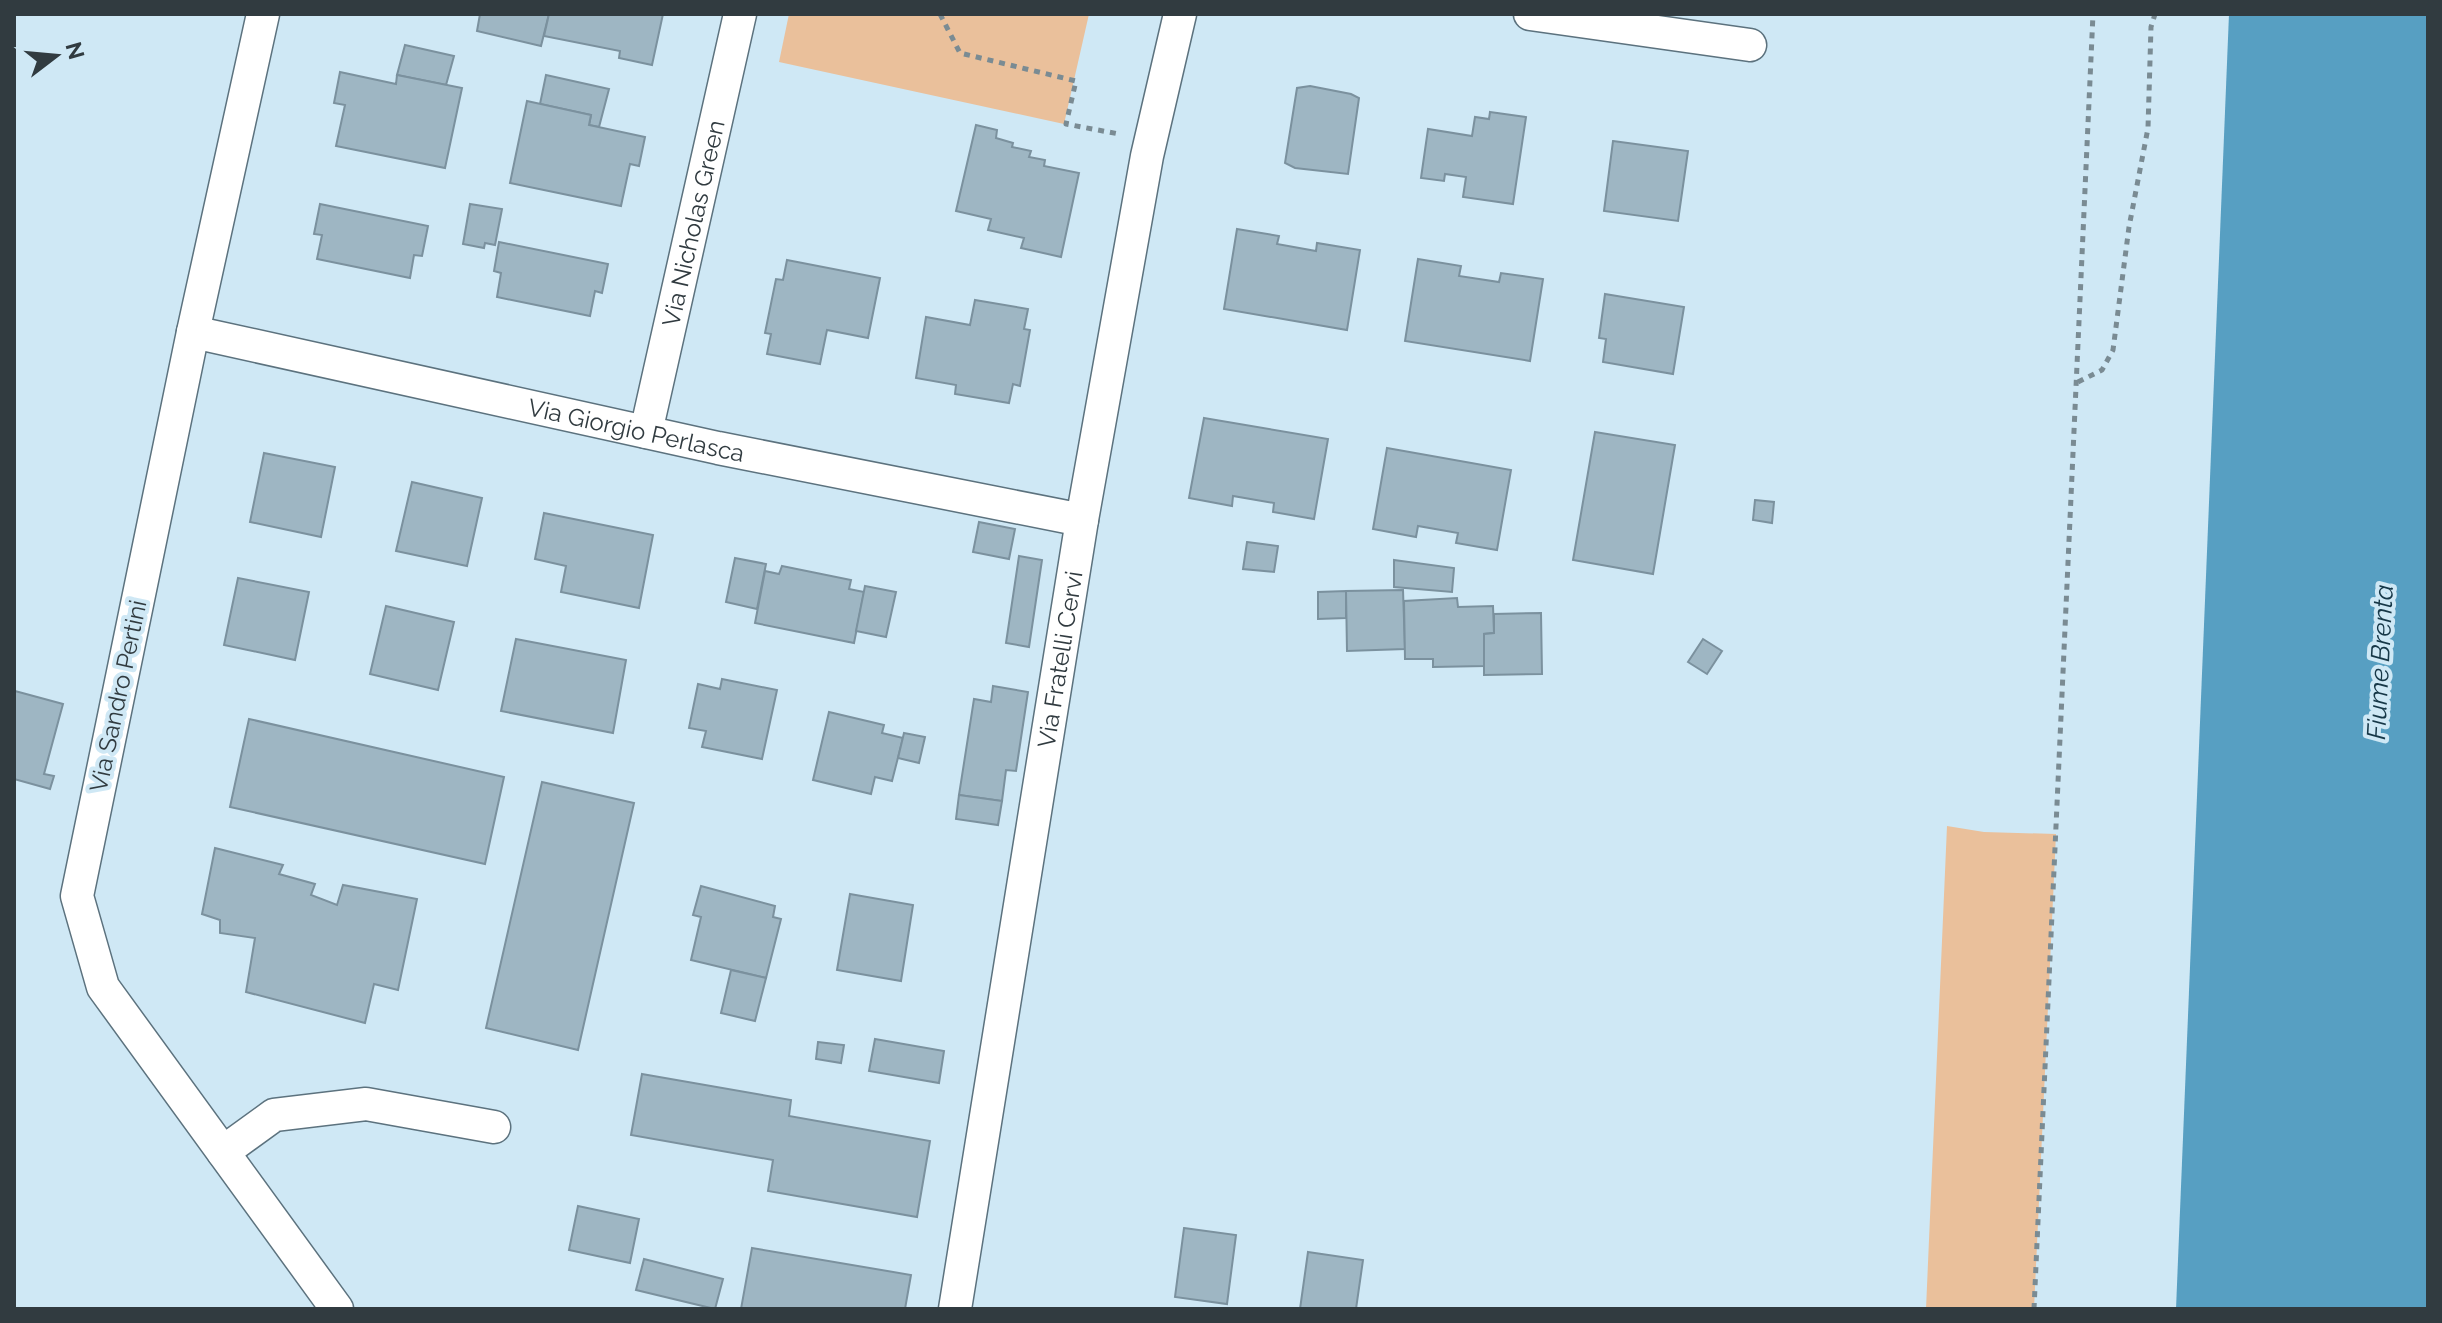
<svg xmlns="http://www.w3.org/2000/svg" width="2442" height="1323" font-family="Raleway,sans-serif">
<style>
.green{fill:#eac09b}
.water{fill:#579fc2}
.building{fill:#9eb6c3;stroke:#7b919e;stroke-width:2}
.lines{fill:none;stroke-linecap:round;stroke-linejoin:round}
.minor-casing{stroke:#5c727e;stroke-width:35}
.path{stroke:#7a8b93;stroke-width:5;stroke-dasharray:6 6;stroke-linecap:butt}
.minor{stroke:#fff;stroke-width:32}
.labels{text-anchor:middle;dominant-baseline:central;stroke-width:8;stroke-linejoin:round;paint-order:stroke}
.street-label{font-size:24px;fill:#313b40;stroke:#cfe8f5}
.water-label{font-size:26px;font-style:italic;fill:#163747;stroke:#cfe8f5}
</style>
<rect width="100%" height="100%" fill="#cfe8f5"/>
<g class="green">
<path d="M789 14H1089L1064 124 779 62Z"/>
<path d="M1947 826 1984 832 2056 834 2034 1309H1926Z"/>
</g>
<path class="water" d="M2229 14H2428V1309H2176Z"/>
<g class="building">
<path d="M480 14H549L541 46 477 31Z"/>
<path d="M549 14H663L652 65 619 58 620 51 544 36Z"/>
<path d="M405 45 454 56 446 85 397 75Z"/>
<path d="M340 72 396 84 397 75 462 88 445 168 336 146 345 105 334 103Z"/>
<path d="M546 75 609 89 599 127 589 125 591 115 540 104Z"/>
<path d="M1310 86 1351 94 1359 98 1348 174 1295 168 1285 163 1297 88Z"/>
<path d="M527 101 591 115 589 125 645 137 639 166 630 164 621 206 510 183Z"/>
<path d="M1490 112 1526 117 1513 204 1463 197 1466 177 1445 174 1444 181 1421 178 1428 129 1472 136 1475 117 1489 119Z"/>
<path d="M976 125 997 130 996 138 1013 143 1012 147 1031 151 1029 157 1045 160 1044 166 1079 173 1061 257 1021 248 1024 238 988 230 991 219 956 211Z"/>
<path d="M1613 141 1688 151 1678 221 1604 211Z"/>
<path d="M320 204 428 226 422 256 414 255 410 278 317 259 322 235 314 234Z"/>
<path d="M470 204 502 209 495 245 485 243 484 248 463 244Z"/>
<path d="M1237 229 1279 236 1277 244 1316 251 1317 243 1360 250 1347 330 1224 309Z"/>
<path d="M499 242 608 264 602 293 595 291 590 316 497 297 501 273 494 271Z"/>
<path d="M1418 259 1461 266 1459 276 1499 282 1501 273 1543 279 1530 361 1405 341Z"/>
<path d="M787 260 880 278 868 338 827 330 820 364 767 354 771 334 765 333 776 279 783 280Z"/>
<path d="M1605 294 1684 307 1673 374 1603 362 1606 339 1599 338Z"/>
<path d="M975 300 1028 309 1024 329 1030 330 1020 386 1013 384 1009 403 955 394 956 385 916 378 926 317 970 325Z"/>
<path d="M1204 418 1328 439 1314 519 1273 512 1274 503 1233 496 1232 506 1189 498Z"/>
<path d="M1595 432 1675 445 1653 574 1573 560Z"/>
<path d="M1387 448 1511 470 1497 550 1456 543 1458 533 1418 526 1416 537 1373 529Z"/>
<path d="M264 453 335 467 321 537 250 522Z"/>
<path d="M412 482 482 498 467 566 396 551Z"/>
<path d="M1755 500 1774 502 1772 523 1753 520Z"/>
<path d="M544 513 653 535 639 608 561 592 566 566 535 559Z"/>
<path d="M979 522 1015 529 1009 559 973 552Z"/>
<path d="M1247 542 1278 546 1274 572 1243 569Z"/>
<path d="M1019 556 1042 560 1029 647 1006 643Z"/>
<path d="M735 558 766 564 757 609 726 602Z"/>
<path d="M1394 560 1454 568 1452 592 1394 587Z"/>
<path d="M782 566 851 580 849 589 864 592 854 643 755 623 765 571 779 574Z"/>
<path d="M238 578 309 592 295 660 224 645Z"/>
<path d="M865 586 896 592 886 637 856 631Z"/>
<path d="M1403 590 1405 649 1347 651 1346 591Z"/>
<path d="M1346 591V618L1318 619V592Z"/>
<path d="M1457 598 1458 607 1493 606 1494 633 1484 634 1485 666 1433 667V659H1405L1404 601Z"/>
<path d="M386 606 454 622 438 690 370 674Z"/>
<path d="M1541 613 1542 674 1484 675V634L1494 633V614Z"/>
<path d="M516 639 626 660 613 733 501 711Z"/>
<path d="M1703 639 1722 651 1707 674 1688 662Z"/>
<path d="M722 679 777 690 762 759 702 747 706 731 689 728 698 684 720 689Z"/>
<path d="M993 686 1028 692 1016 771 1006 770 1002 801 959 795 974 699 991 702Z"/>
<path d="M15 691 63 704 44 774 54 776 50 789 14 779Z"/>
<path d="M829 712 884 725 882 733 903 738 892 781 875 777 871 794 813 780Z"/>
<path d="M249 719 504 777 485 864 230 807Z"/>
<path d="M904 733 925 737 919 763 898 758Z"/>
<path d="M542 782 634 803 578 1050 486 1028Z"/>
<path d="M959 795 1002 801 998 825 956 819Z"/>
<path d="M215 848 283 865 279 874 315 884 311 895 337 905 343 885 417 899 398 990 374 984 365 1023 246 992 255 938 220 933V920L202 914Z"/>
<path d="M701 886 775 906 773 917 781 919 766 978 691 960 701 917 693 915Z"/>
<path d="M850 894 913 905 901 981 837 970Z"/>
<path d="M731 970 766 978 755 1021 721 1013Z"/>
<path d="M875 1039 944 1051 939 1083 869 1071Z"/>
<path d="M818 1042 844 1045 841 1063 816 1059Z"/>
<path d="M642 1074 791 1100 789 1116 930 1141 917 1217 768 1191 773 1160 631 1135Z"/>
<path d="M578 1206 639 1219 630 1263 569 1250Z"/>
<path d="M1184 1228 1236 1235 1227 1304 1175 1297Z"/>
<path d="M752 1248 911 1275 905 1309H741Z"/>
<path d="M1308 1252 1363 1260 1356 1309H1300Z"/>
<path d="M644 1259 723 1279 715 1309 636 1290Z"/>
</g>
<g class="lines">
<g class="minor-casing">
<g id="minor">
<path d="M263 14 193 332 77 896 103 987 337 1309"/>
<path d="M1530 14 1750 45"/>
<path id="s1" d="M193 332 718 448 1082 520"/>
<path id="s2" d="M646 432 740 14"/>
<path d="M223 1152 274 1115 366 1104 494 1127"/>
<path id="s3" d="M955 1309 1082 520 1147 156 1180 14"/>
</g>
</g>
<g class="path">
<path d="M940 14 960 53 1076 81 1066 124 1119 134"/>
<path d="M2078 382 2102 370 2113 350 2129 227 2148 128 2151 27 2155 14"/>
<path d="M2034 1309 2093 14"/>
</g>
<use href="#minor" class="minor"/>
</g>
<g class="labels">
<g class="street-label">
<text stroke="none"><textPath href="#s2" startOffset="214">Via Nicholas Green</textPath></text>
<text stroke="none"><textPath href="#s1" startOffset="454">Via Giorgio Perlasca</textPath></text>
<text stroke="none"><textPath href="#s3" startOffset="658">Via Fratelli Cervi</textPath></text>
<text transform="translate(118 696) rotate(-78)">Via Sandro Pertini</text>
</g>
<g class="water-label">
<text transform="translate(2380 662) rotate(-87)">Fiume Brenta</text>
</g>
</g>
<rect width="2442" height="1323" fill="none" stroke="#313b40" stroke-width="32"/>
<g transform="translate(56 56) rotate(74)" stroke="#cfe8f5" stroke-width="6" paint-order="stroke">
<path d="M0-6L14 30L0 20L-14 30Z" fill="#313b40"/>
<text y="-12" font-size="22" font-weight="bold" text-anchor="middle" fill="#313b40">N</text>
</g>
</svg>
